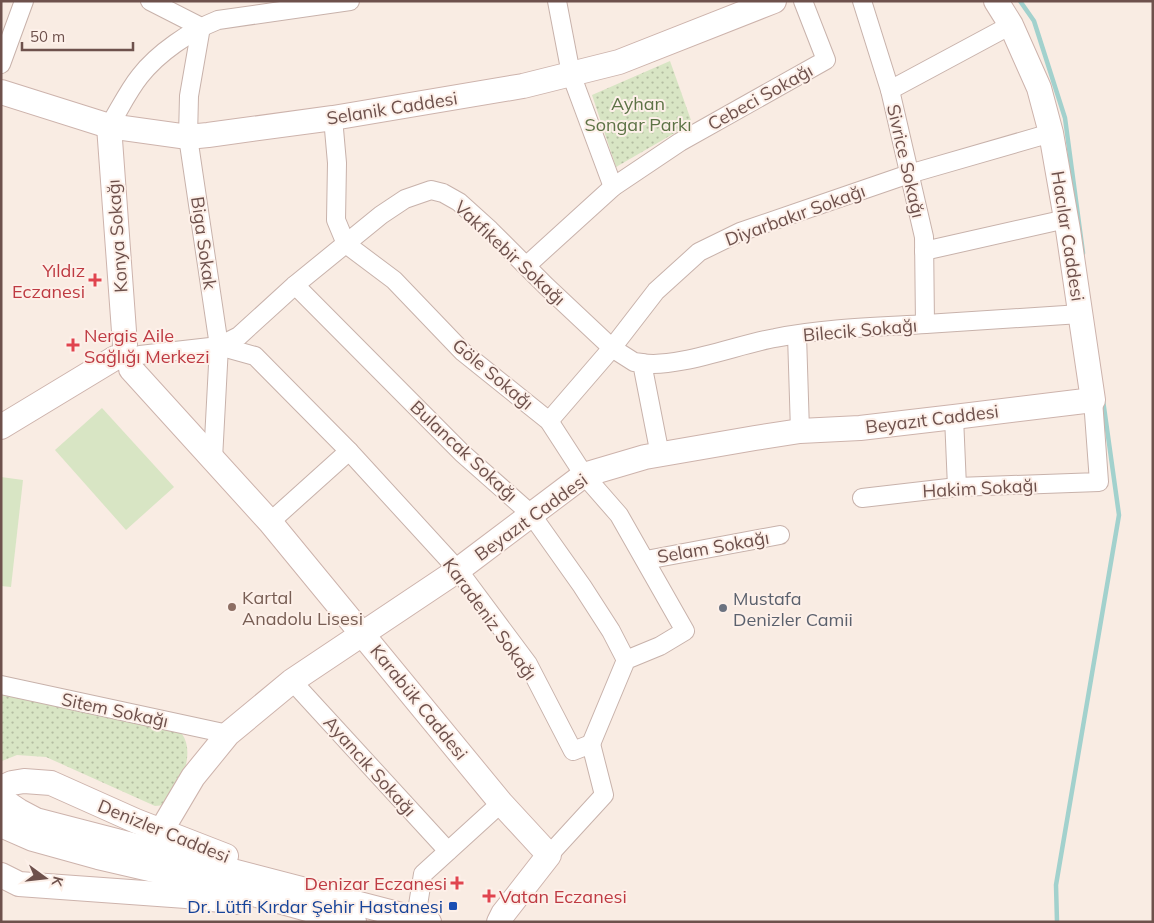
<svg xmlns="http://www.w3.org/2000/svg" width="1154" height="923" font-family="Mulish,sans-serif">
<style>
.park{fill:url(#park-dots)}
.garden{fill:#d8e5c4}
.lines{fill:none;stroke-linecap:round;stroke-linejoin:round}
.stream{stroke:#a2d1cd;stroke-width:4.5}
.street-casing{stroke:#c8b2ab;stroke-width:20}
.secondary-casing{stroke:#cdb3ac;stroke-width:26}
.street{stroke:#fff;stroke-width:18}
.secondary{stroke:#fff;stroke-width:24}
.health-dot{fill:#e0444e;stroke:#fdf0e9;stroke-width:2}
.education-dot{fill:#8d6e63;stroke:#fdf0e9;stroke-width:2}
.worship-dot{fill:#6b7280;stroke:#fdf0e9;stroke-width:2}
.transit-dot{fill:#1a4fb4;stroke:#fdf0e9;stroke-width:2}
.labels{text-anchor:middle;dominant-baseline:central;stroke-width:4;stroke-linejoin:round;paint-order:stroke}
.street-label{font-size:18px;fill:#6e514c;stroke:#fdf0e9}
.park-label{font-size:18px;fill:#5d7346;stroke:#fdf0e9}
.health-label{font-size:18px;fill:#be3a42;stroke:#fdf0e9;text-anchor:end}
.education-label{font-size:18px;fill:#785e54;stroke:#fdf0e9;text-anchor:start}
.worship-label{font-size:18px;fill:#5b616d;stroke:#fdf0e9;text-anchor:start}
.transit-label{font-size:18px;fill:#164399;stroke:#fdf0e9;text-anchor:end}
</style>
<defs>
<pattern id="park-dots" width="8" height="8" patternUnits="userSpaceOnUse" patternTransform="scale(1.25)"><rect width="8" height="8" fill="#d8e5c4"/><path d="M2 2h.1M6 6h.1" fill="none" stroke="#b3bca1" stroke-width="1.8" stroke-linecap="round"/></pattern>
</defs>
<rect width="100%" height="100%" fill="#f9ece3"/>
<g class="park">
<path d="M670 61 692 123 616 167 592 95Z"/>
<path d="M1 690 173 726C176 728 180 731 182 734 196 753 180 790 165 805L155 806 46 757 17 755 2 761Z"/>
</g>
<g class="garden">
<path d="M102 408 174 487 126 530 55 450Z"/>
<path d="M1 477 23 480 11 587 1 586Z"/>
</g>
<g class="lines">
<g class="stream">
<path d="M1020 1 1034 21 1065 118 1083 253"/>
<path d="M1057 922 1056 885 1119 515 1103 400"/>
</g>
<g class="street-casing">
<g id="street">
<path d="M150 1 201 27 189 96 188 137 219 346 213 459"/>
<path d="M557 1 571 74 613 187"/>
<path d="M862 1 890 90 924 237 925 324"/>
<path d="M1 64 24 1"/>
<path d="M890 90 1011 25"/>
<path d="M333 118 337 163 336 220 346 244 394 280 463 352 549 421 584 475 619 515 685 631 660 646 626 660 591 744"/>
<path d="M109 126C119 110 128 91 140 76 158 53 190 31 218 20L350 1"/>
<path d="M924 251 1066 219"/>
<path d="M526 266 613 187 680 142 826 60 803 1"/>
<path d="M295 285 462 453 531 514 582 586 611 631 626 660"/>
<path d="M797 335 800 431"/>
<path d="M219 346 255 356 349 451 458 570 528 664 573 751 591 744 604 795 549 855"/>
<path d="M140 355 219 346 239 336 295 285 381 215 405 199 431 190 443 193 459 202 490 230 546 286 612 348 634 362 642 363 660 455"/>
<path d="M642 363C675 369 740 344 775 338 825 328 875 327 926 324 977 321 1029 317 1081 314"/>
<path d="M954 417 957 487"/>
<path d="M549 421 612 348 656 291 699 252 740 232 813 207 909 174 1051 133"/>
<path d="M862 498 957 487 1099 482 1093 400"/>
<path d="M270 522 349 451"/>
<path d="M646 560 780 535"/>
<path d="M292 681 448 851"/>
<path d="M1 685 228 734"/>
<path d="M420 919 418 905 423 874 501 803"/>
</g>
</g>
<g class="secondary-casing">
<g id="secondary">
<path d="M1 92 109 126 188 137 208 135 333 118 523 86 619 62 774 1"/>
<path d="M109 126 125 345"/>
<path d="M131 369 270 522 501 803 549 855 503 914 499 922"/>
<path d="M1 427 115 358"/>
<path d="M1 788 12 783 24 781 51 783 136 821 226 856"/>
<path d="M1 799 19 811 36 820 429 922"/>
<path d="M1 825 33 839 98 857 232 888 354 922"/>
<path d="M161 831 193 777 228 734 292 681 458 570 584 475 645 457 755 438 800 431 860 428 954 417 1093 400 1068 230 1051 133 1039 88 1011 25 996 1"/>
<path d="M1 875 19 884 186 896 238 902"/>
</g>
</g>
<use href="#street" class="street"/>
<use href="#secondary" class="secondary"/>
</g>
<g class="health-dot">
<path d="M92.5 272.5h5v5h5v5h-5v5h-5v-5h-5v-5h5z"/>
<path d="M70.5 337.5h5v5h5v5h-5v5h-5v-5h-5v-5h5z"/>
<path d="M454.5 875.5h5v5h5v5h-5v5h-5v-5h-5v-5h5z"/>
<path d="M486.5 888.5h5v5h5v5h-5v5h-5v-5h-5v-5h5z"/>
</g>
<circle class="education-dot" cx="232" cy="607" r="5"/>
<circle class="worship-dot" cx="723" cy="608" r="5"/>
<rect class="transit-dot" x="448" y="901" width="10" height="10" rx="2.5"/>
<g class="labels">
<g class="street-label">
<text transform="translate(760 97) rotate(-29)">Cebeci Sokağı</text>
<text transform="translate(392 108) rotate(-9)">Selanik Caddesi</text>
<text transform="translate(906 161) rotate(77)">Sivrice Sokağı</text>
<text transform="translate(795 215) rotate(-20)">Diyarbakır Sokağı</text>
<text transform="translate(117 236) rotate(-94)">Konya Sokağı</text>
<text transform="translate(1068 236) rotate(81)">Hacılar Caddesi</text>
<text transform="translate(204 243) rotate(82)">Biga Sokak</text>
<text transform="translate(510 253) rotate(43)">Vakfıkebir Sokağı</text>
<text transform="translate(860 330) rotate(-5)">Bilecik Sokağı</text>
<text transform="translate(493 374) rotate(40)">Göle Sokağı</text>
<text transform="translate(932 419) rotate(-7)">Beyazıt Caddesi</text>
<text transform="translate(464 451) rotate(43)">Bulancak Sokağı</text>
<text transform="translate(980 488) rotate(-3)">Hakim Sokağı</text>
<text transform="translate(531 517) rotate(-36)">Beyazıt Caddesi</text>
<text transform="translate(713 547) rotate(-10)">Selam Sokağı</text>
<text transform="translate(490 619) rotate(54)">Karadeniz Sokağı</text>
<text transform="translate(419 702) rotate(51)">Karabük Caddesi</text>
<text transform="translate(115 710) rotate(12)">Sitem Sokağı</text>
<text transform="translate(370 766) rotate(48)">Ayancık Sokağı</text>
<text transform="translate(164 831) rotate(22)">Denizler Caddesi</text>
</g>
<g class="park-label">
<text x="638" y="103">Ayhan<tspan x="638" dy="21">Songar Parkı</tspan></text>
</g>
<g class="health-label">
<text x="85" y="270">Yıldız<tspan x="85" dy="21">Eczanesi</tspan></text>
<text x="84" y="335" text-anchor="start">Nergis Aile<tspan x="84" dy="21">Sağlığı Merkezi</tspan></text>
<text x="447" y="883">Denizar Eczanesi</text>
<text x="499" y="896" text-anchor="start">Vatan Eczanesi</text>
</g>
<g class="education-label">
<text x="242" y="597">Kartal<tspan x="242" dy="21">Anadolu Lisesi</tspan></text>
</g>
<g class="worship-label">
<text x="733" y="598">Mustafa<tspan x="733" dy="21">Denizler Camii</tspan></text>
</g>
<g class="transit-label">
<text x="443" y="906">Dr. Lütfi Kırdar Şehir Hastanesi</text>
</g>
</g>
<rect width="1154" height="923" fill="none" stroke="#6e514c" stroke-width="5"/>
<g transform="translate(45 878) rotate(105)" stroke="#fdf0e9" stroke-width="4" paint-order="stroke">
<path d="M0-4L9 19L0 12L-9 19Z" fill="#6e514c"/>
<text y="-8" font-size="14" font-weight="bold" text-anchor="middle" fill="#6e514c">K</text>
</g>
<path d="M22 42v8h111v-8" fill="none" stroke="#6e514c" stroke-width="2.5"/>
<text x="30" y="42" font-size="15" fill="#6e514c" stroke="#fdf0e9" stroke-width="4" paint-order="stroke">50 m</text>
</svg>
